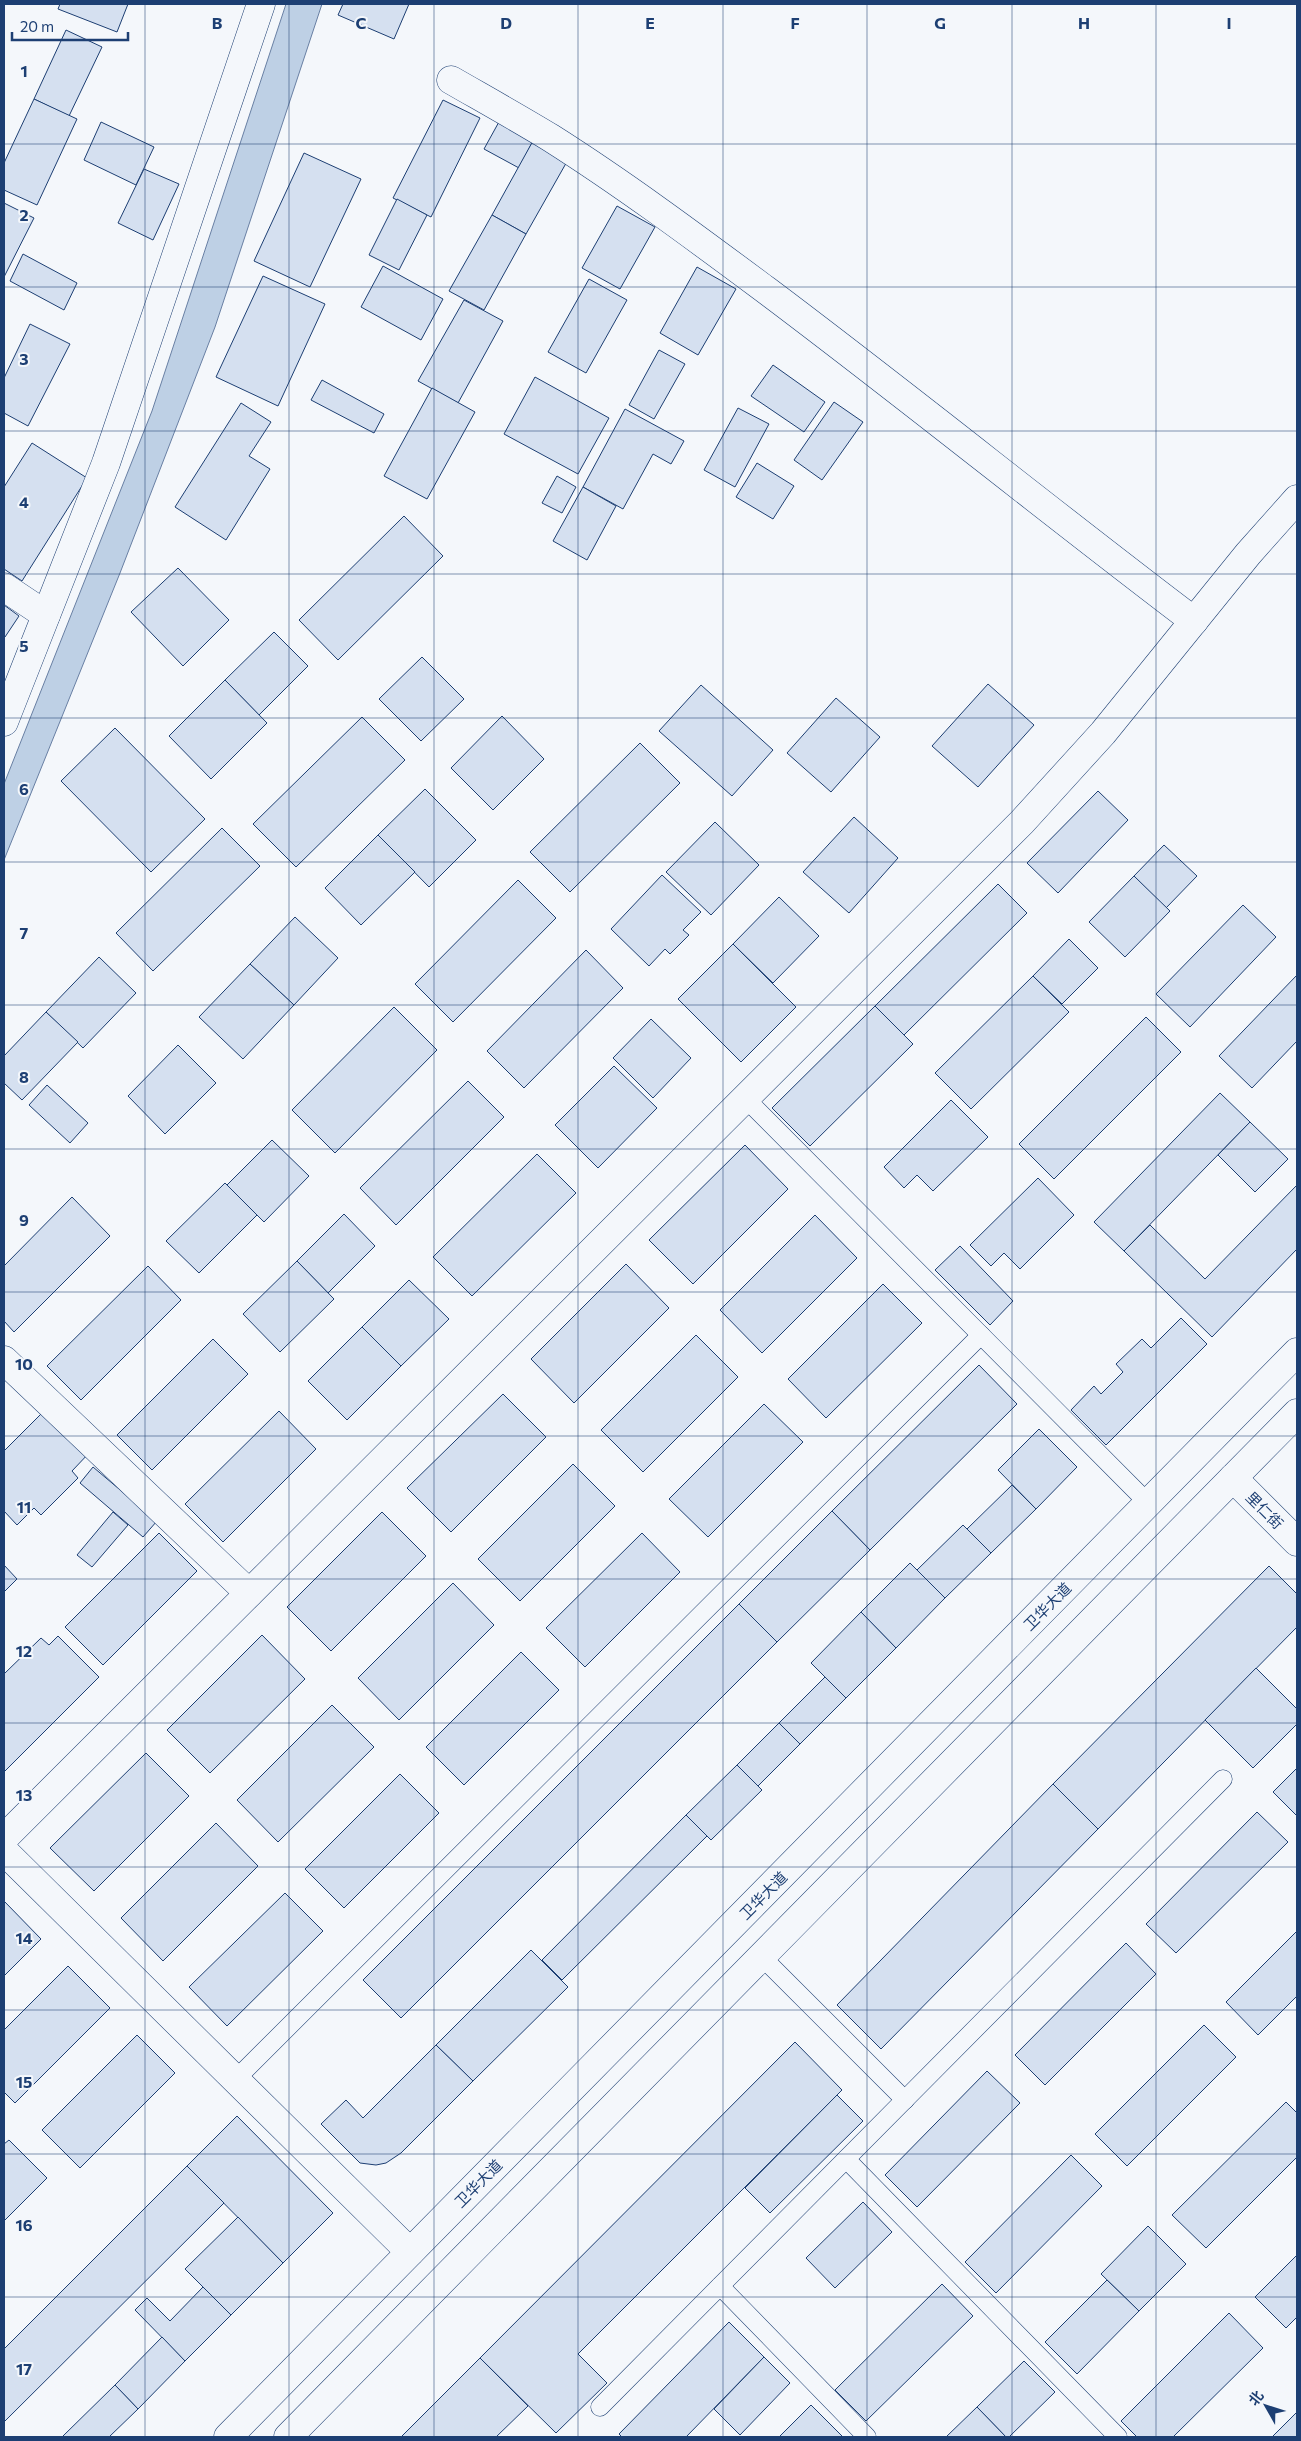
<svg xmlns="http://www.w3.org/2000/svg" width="1301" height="2441" font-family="Commissioner,'Noto Sans SC',sans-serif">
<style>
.water{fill:#bed0e5;stroke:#687fa3}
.building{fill:#d5e0f0;stroke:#1d3f73}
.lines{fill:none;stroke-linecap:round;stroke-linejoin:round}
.lane-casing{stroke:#1d3f73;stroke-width:19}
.street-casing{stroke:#1d3f73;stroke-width:29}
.secondary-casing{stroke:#1d3f73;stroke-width:29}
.lane{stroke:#f4f7fb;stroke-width:18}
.street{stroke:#f4f7fb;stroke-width:28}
.secondary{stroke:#f4f7fb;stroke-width:28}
.grid{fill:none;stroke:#1d3f73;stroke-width:1;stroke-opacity:0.55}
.labels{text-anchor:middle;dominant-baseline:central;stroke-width:4;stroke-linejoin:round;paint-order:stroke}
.street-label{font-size:15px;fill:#1d3f73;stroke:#f4f7fb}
.grid-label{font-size:16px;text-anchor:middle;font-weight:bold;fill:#1d3f73;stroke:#f4f7fb;stroke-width:4;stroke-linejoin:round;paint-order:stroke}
</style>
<rect width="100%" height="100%" fill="#f4f7fb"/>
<path class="water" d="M286 4H322L215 327 120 573 4 860V784L152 411Z"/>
<g class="building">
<path d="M60 4H128L117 32 58 9Z"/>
<path d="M343 4H409L394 39 338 15Z"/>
<path d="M66 30 102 47 69 116 34 99Z"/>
<path d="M34 99 77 119 37 205 4 190V163Z"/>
<path d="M443 100 480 118 431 217 393 198Z"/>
<path d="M500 120 534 139 519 168 484 149Z"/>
<path d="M101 122 154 147 136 185 84 160Z"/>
<path d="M534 139 569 158 526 234 492 215Z"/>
<path d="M304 153 361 179 310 287 254 261Z"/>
<path d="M144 169 179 184 153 240 118 223Z"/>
<path d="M397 199 427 215 399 270 369 255Z"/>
<path d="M4 203 34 218 4 277Z"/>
<path d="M617 206 655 227 620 289 582 268Z"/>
<path d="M492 215 526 234 484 310 449 291Z"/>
<path d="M23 254 77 283 64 310 10 281Z"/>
<path d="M383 266 443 299 421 340 361 307Z"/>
<path d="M697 267 736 289 698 355 660 333Z"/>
<path d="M263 276 325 304 278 406 216 377Z"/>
<path d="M589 279 627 300 586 373 548 352Z"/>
<path d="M464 300 503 321 458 403 418 381Z"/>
<path d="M30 324 70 344 28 426 4 413V378Z"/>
<path d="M659 350 685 364 654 419 629 405Z"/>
<path d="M773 365 825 402 804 432 751 396Z"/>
<path d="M535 377 609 418 578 474 504 434Z"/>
<path d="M322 380 384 414 374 433 311 400Z"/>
<path d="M432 388 475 412 427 499 384 476Z"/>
<path d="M834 402 863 422 822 480 794 460Z"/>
<path d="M241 403 271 422 249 456 270 469 226 540 175 507Z"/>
<path d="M738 408 769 424 735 487 704 470Z"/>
<path d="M625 409 684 441 671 464 653 454 623 509 583 487Z"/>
<path d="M32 443 87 478 22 581 4 569V487Z"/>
<path d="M757 463 794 486 773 519 736 497Z"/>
<path d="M557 476 576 487 562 513 542 503Z"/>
<path d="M583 487 616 506 587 560 553 541Z"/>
<path d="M404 516 443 556 338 660 299 620Z"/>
<path d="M178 568 229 620 183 666 131 612Z"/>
<path d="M4 605 19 616 5 637 4 636Z"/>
<path d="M274 632 308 666 259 715 225 680Z"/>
<path d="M422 657 464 699 421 741 379 699Z"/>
<path d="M225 680 267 723 211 779 169 736Z"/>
<path d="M988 684 1034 725 978 787 932 746Z"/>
<path d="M701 685 773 750 732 796 659 731Z"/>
<path d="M836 698 880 737 831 792 787 753Z"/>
<path d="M502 716 544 759 493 810 451 768Z"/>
<path d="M362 717 405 760 296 867 253 824Z"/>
<path d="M115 728 205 819 151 872 61 781Z"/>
<path d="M640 743 680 783 570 892 530 852Z"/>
<path d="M425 789 476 840 429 887 378 835Z"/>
<path d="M1098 791 1128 820 1058 893 1027 863Z"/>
<path d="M854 817 898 858 849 913 803 872Z"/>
<path d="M715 822 759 865 711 915 666 872Z"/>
<path d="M222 828 260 866 153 971 116 933Z"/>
<path d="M378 835 415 872 361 925 325 888Z"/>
<path d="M1164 845 1197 876 1166 908 1134 876Z"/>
<path d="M662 875 701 912 683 930 689 935 670 954 665 949 649 966 611 929Z"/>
<path d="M1134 876 1170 911 1125 957 1089 922Z"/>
<path d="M518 880 556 918 453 1022 415 984Z"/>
<path d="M998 884 1027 913 904 1035 875 1006Z"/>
<path d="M779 897 819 936 773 983 733 944Z"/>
<path d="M1243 905 1276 937 1190 1027 1156 994Z"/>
<path d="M295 917 338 958 294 1005 250 964Z"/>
<path d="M1069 939 1098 968 1062 1004 1033 976Z"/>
<path d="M733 944 796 1007 741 1062 678 999Z"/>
<path d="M586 950 623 988 524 1088 487 1051Z"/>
<path d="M99 957 136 993 83 1048 46 1012Z"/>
<path d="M250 964 294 1005 243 1059 199 1017Z"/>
<path d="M1297 975V1041L1252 1088 1219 1056Z"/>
<path d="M1033 976 1069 1012 971 1109 935 1073Z"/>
<path d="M875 1006 913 1044 810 1146 772 1108Z"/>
<path d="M394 1007 437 1050 335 1153 292 1110Z"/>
<path d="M46 1012 78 1042 22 1100 4 1083V1056Z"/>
<path d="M1146 1017 1181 1052 1054 1179 1019 1144Z"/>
<path d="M651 1019 691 1058 653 1098 613 1058Z"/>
<path d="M178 1045 216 1083 165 1134 128 1096Z"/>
<path d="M614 1066 657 1108 598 1168 555 1125Z"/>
<path d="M468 1081 504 1117 396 1225 360 1188Z"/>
<path d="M47 1085 88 1123 70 1143 29 1105Z"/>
<path d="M1220 1093 1250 1122 1124 1251 1094 1222Z"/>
<path d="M951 1100 988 1137 933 1191 917 1175 904 1188 884 1167Z"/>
<path d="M1250 1122 1288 1159 1255 1192 1218 1155Z"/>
<path d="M272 1140 309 1176 264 1222 227 1185Z"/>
<path d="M745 1145 788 1189 693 1284 649 1240Z"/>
<path d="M537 1154 576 1193 472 1296 433 1257Z"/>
<path d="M1038 1178 1074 1215 1020 1269 1004 1253 991 1266 970 1245Z"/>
<path d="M225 1183 257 1215 199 1273 166 1241Z"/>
<path d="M1297 1185V1249L1212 1337 1124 1251 1150 1225 1205 1279Z"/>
<path d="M72 1197 110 1236 14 1332 4 1321V1266Z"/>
<path d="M344 1214 375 1246 328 1293 297 1261Z"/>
<path d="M815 1215 857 1258 762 1353 720 1310Z"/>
<path d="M960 1246 1013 1301 990 1325 935 1270Z"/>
<path d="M297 1261 334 1299 280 1352 243 1314Z"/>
<path d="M626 1264 669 1308 574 1403 531 1359Z"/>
<path d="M148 1266 181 1300 81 1400 47 1366Z"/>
<path d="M409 1280 449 1319 401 1366 362 1327Z"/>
<path d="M883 1284 922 1323 826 1418 788 1379Z"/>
<path d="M1181 1318 1207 1344 1106 1445 1071 1410 1094 1386 1101 1394 1123 1372 1116 1364 1142 1339 1151 1348Z"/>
<path d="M362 1327 401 1366 347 1420 308 1381Z"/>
<path d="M696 1335 738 1377 643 1472 601 1430Z"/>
<path d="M213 1339 248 1374 152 1470 117 1435Z"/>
<path d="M979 1365 1017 1404 870 1550 832 1511Z"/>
<path d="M503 1394 546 1437 451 1532 407 1488Z"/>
<path d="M764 1404 803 1442 708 1537 669 1499Z"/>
<path d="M46 1409 90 1452 72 1471 78 1478 41 1515 34 1508 17 1525 4 1511V1451Z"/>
<path d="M279 1411 316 1449 223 1542 185 1504Z"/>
<path d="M1039 1429 1077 1467 1036 1509 998 1470Z"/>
<path d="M573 1464 615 1506 520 1601 478 1559Z"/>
<path d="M93 1467 157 1521 143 1537 80 1483Z"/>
<path d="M1012 1485 1036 1509 991 1553 967 1529Z"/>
<path d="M832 1511 870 1550 777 1642 739 1604Z"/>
<path d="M113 1512 128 1525 92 1567 77 1555Z"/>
<path d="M382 1512 426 1556 331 1651 287 1607Z"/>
<path d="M963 1525 991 1553 945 1598 917 1570Z"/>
<path d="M159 1533 197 1571 103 1665 65 1627Z"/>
<path d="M642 1533 680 1572 585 1667 546 1628Z"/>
<path d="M910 1563 945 1598 896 1648 861 1612Z"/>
<path d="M4 1565 17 1579 4 1592Z"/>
<path d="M1269 1566 1297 1594V1627L1098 1829 1053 1784Z"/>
<path d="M453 1583 494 1625 399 1720 358 1678Z"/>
<path d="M739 1604 777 1642 401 2018 363 1980Z"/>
<path d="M861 1612 896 1648 846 1698 811 1663Z"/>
<path d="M262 1635 305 1679 210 1773 167 1730Z"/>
<path d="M58 1636 99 1677 4 1772V1674L41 1638 49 1645Z"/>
<path d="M521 1652 559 1690 464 1785 426 1747Z"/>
<path d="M1256 1668 1297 1709V1724L1253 1768 1205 1720Z"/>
<path d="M825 1677 846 1698 800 1744 779 1723Z"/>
<path d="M332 1705 374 1747 278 1842 237 1800Z"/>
<path d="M779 1723 800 1744 758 1786 737 1765Z"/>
<path d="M146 1753 189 1796 94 1891 50 1848Z"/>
<path d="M737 1765 762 1790 711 1840 686 1815Z"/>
<path d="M1297 1768V1816L1273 1792Z"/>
<path d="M400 1774 439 1813 344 1908 305 1869Z"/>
<path d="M1053 1784 1098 1829 881 2049 837 2005Z"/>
<path d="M1257 1812 1288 1842 1176 1953 1146 1924Z"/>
<path d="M686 1815 707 1836 562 1980 542 1960Z"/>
<path d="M216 1823 258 1866 163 1961 121 1918Z"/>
<path d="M285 1893 323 1931 227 2026 189 1987Z"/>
<path d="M4 1901 41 1939 4 1976Z"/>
<path d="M1297 1931V1996L1258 2035 1226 2002Z"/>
<path d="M1126 1943 1156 1974 1045 2085 1015 2055Z"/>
<path d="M531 1950 568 1987 473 2081 436 2045Z"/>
<path d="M68 1966 110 2008 15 2103 4 2092V2030Z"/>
<path d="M1204 2025 1236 2057 1127 2166 1095 2134Z"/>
<path d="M137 2035 175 2073 80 2168 42 2130Z"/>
<path d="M795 2042 842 2090 578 2354 607 2383 556 2433 480 2358Z"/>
<path d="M436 2045 473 2081 401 2153 386 2163 376 2165 360 2163 321 2124 346 2100 363 2118Z"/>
<path d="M987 2071 1020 2103 917 2207 885 2175Z"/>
<path d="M837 2095 863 2121 770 2213 745 2188Z"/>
<path d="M1286 2102 1297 2113V2157L1206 2248 1172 2215Z"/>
<path d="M237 2116 333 2213 283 2263 187 2166Z"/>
<path d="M9 2140 47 2178 4 2221V2144Z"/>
<path d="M1071 2155 1102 2186 996 2293 965 2262Z"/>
<path d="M187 2166 224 2203 4 2422V2349Z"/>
<path d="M863 2202 892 2232 835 2288 806 2258Z"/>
<path d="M238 2217 283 2263 231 2315 185 2269Z"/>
<path d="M1148 2226 1186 2264 1139 2311 1101 2274Z"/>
<path d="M1297 2255V2317L1286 2328 1255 2297Z"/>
<path d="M1107 2280 1139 2311 1077 2374 1045 2342Z"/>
<path d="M942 2284 973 2316 866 2421 835 2390Z"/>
<path d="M203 2287 231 2315 185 2361 135 2310 147 2298 170 2321Z"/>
<path d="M1229 2313 1263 2348 1173 2437H1137L1121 2421Z"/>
<path d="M729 2322 764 2357 686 2437H622L619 2434Z"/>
<path d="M162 2337 185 2361 138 2409 115 2385Z"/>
<path d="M764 2357 790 2383 740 2435 714 2409Z"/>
<path d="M480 2358 528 2406 496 2437H401Z"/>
<path d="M1024 2361 1055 2392 1009 2437H1006L977 2407Z"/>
<path d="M115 2385 138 2409 109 2437H65L63 2436Z"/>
<path d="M811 2405 843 2437H779Z"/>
<path d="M977 2407 1006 2437H946Z"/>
<path d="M1297 2412V2437H1272Z"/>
</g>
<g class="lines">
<g class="lane-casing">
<g id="lane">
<path d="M745 1098 1148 1503"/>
<path d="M762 1957 905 2100"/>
<path d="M235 2080 981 1335"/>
<path d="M846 2159 1118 2437"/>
<path d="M720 2286 867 2437"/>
<path d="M600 2407 1223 1779"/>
</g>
</g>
<g class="street-casing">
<g id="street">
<path d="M451 80C484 99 518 118 551 138 625 185 696 238 766 290 910 398 1050 512 1194 621"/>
<path d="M4 587 46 615"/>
<path d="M4 722 106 463 261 4"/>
<path d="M4 1360 249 1593"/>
<path d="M4 1838 1022 822 1103 733 1248 554 1297 499"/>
<path d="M4 1851 410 2252"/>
</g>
</g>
<g class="secondary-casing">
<g id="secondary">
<path d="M1233 1478 1297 1542"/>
<path d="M228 2437 1297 1352"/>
<path d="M288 2437 1297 1413"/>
</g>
</g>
<use href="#lane" class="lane"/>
<use href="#street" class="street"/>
<use href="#secondary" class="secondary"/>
</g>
<path class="grid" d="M145 4V2437M289 4V2437M434 4V2437M578 4V2437M723 4V2437M867 4V2437M1012 4V2437M1156 4V2437M4 144H1297M4 287H1297M4 431H1297M4 574H1297M4 718H1297M4 862H1297M4 1005H1297M4 1149H1297M4 1292H1297M4 1436H1297M4 1579H1297M4 1723H1297M4 1867H1297M4 2010H1297M4 2154H1297M4 2297H1297"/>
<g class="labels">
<g class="street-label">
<text transform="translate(1265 1510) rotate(45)">里仁街</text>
<text transform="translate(1047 1606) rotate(-45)">卫华大道</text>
<text transform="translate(763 1895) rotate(-45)">卫华大道</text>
<text transform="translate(478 2183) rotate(-45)">卫华大道</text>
</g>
</g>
<g class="grid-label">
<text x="217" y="29">B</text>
<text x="361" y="29">C</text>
<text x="506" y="29">D</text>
<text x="650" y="29">E</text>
<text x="795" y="29">F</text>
<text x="940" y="29">G</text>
<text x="1084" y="29">H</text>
<text x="1229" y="29">I</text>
<text x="24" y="77">1</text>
<text x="24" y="221">2</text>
<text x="24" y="365">3</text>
<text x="24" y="508">4</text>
<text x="24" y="652">5</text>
<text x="24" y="795">6</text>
<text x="24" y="939">7</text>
<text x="24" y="1083">8</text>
<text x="24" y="1226">9</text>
<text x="24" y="1370">10</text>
<text x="24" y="1513">11</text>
<text x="24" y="1657">12</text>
<text x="24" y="1801">13</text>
<text x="24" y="1944">14</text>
<text x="24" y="2088">15</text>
<text x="24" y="2231">16</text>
<text x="24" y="2375">17</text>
</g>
<rect width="1301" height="2441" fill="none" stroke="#1d3f73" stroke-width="10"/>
<g transform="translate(1266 2406) rotate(309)" stroke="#f4f7fb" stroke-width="4" paint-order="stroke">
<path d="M0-4L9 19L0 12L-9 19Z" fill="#1d3f73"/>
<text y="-8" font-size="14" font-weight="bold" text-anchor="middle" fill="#1d3f73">北</text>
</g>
<path d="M12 32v8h116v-8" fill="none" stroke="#1d3f73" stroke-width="2.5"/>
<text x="20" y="32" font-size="15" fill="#1d3f73" stroke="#f4f7fb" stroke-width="4" paint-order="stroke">20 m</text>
</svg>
